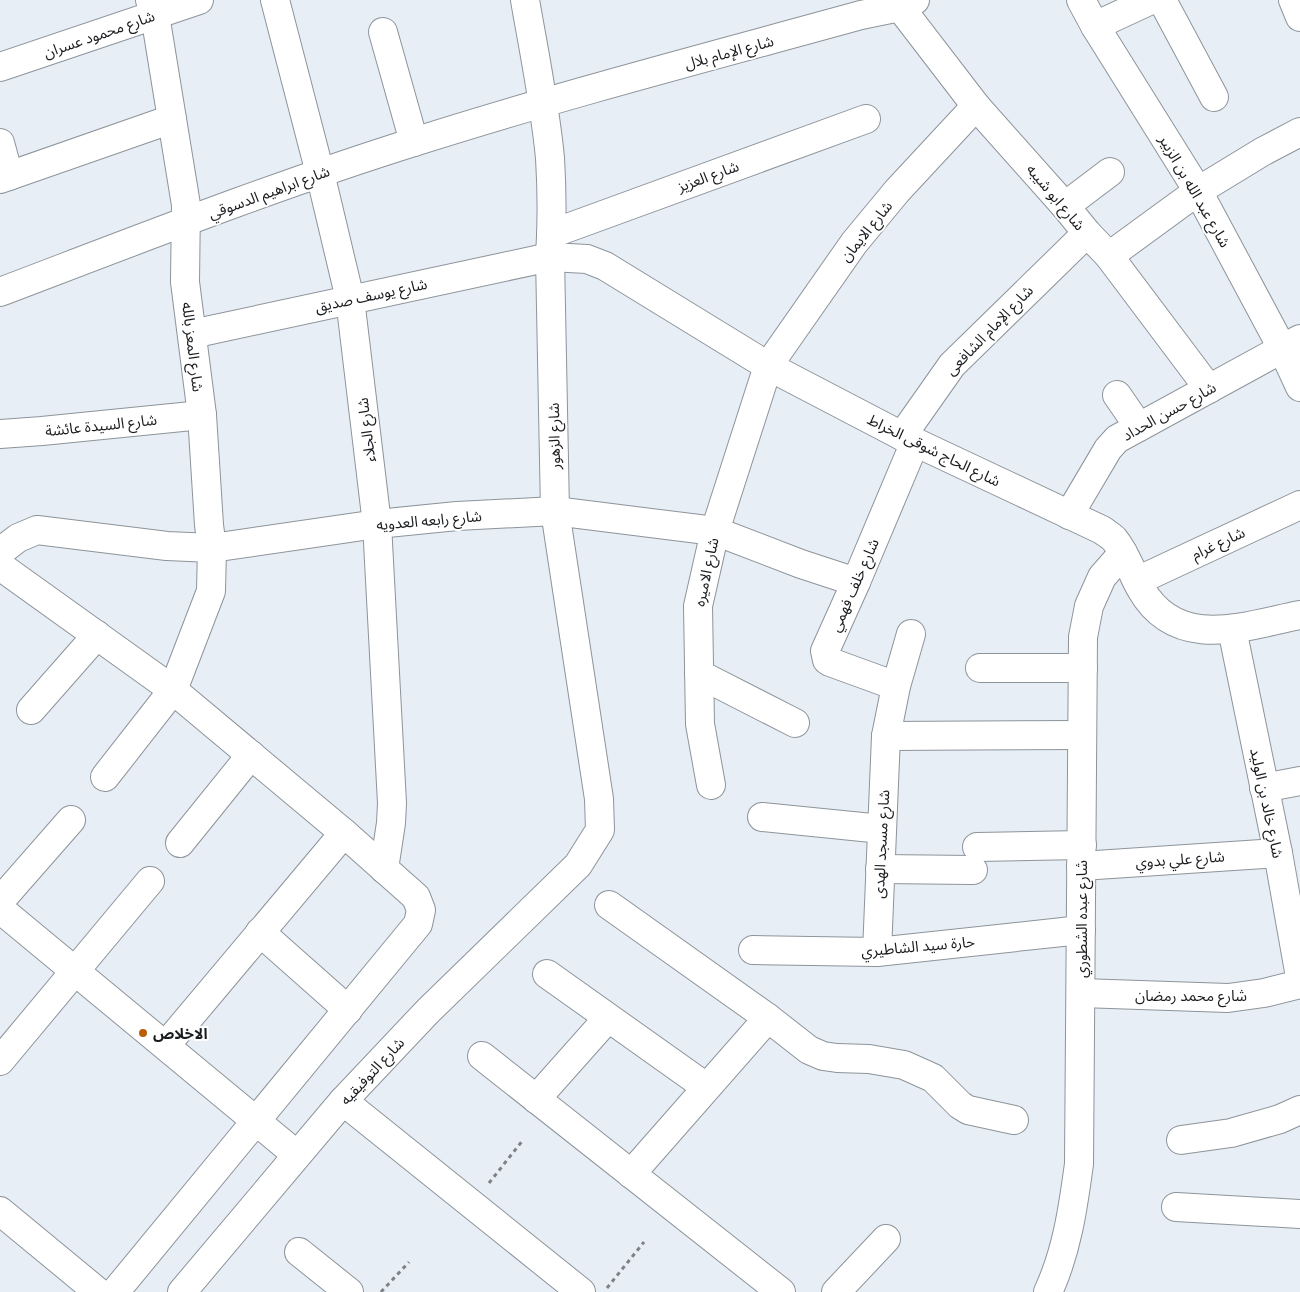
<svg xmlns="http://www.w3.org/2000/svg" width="1300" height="1292" font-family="Merriweather,'Noto Sans Arabic',serif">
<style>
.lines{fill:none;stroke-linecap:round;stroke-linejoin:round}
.street-casing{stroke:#8d949a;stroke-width:30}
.path{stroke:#7e8287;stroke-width:3;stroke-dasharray:4 4;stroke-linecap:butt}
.street{stroke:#fff;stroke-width:28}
.poi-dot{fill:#ba5e05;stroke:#fff;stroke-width:2}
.labels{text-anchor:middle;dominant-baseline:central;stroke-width:4;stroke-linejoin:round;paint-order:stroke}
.street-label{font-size:15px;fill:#1a1c1f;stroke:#fff}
.poi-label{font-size:15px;font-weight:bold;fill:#1a1c1f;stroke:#fff;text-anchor:start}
</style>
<rect width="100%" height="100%" fill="#e7eef5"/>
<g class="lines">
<g class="street-casing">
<g id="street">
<path d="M275 0 320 173 350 299 377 524 392 803 391 823 384 869"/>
<path d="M1081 0 1095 26 1198 191 1282 348 1300 387"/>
<path d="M1162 0 1214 97"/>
<path d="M1293 0 1300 17"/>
<path d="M900 7 976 106 1065 206 1087 233 1109 256 1209 389"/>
<path d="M1095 26 1151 0"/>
<path d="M383 32 414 142"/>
<path d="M0 67 199 0"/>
<path d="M0 143 9 176"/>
<path d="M0 179 172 119"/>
<path d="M1065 206 1110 172"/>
<path d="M551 234 866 119"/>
<path d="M1109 256 1198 191 1262 152 1300 132"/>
<path d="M0 292C137 240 274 186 414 142 562 95 712 56 861 15L900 7 915 0"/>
<path d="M192 334 550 257 587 259 605 266 768 366 902 436 1102 530C1106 533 1111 536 1114 539 1126 553 1132 574 1141 589 1177 652 1244 626 1300 615"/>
<path d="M1117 395 1139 427"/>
<path d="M0 434 42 431 202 415"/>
<path d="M902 436 952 365 1087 233"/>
<path d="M1069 515 1108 449 1117 439 1300 339"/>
<path d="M0 552 18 538 37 530 167 546 212 548 377 524 457 516 555 511 715 531 801 564 856 582"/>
<path d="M0 566 173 690 344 833 416 897 421 910 418 924 115 1292"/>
<path d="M1137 581 1300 505"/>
<path d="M1232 629 1278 853 1300 977"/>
<path d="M980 668H1083"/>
<path d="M699 674 795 723"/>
<path d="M896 686 830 662 827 660 825 651 856 582 915 442"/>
<path d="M31 710 97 635"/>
<path d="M886 736 1082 735"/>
<path d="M105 777 173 690 211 591 212 548 209 525 202 415 185 282 186 205 155 15 150 0"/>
<path d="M711 785 700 724 698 606 715 531 768 366 854 243 897 191 976 106"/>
<path d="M1264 788 1300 781"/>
<path d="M762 817 882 829"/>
<path d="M180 843 251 755"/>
<path d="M977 847 1082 845"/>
<path d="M1081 866 1278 853"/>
<path d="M880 869 973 870"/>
<path d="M0 901 71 820"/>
<path d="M609 905 768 1018 809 1050 823 1056 837 1058 869 1059 904 1065 933 1078 960 1105 968 1110 1014 1120"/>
<path d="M0 909 297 1155"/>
<path d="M260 932 348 1010"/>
<path d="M753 950 877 952 1081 930"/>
<path d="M877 952 886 736 896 686 911 634"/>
<path d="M547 974 706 1087"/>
<path d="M1081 993 1228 998 1264 993 1300 984"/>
<path d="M166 1045 344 833"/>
<path d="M482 1056 781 1292"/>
<path d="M0 1061 150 881"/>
<path d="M536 1099 608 1018"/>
<path d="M343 1101 581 1292"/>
<path d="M1181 1140 1231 1133 1280 1119 1300 1110"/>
<path d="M631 1174 768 1018"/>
<path d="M1176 1207 1300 1214"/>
<path d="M0 1211 98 1292"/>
<path d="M299 1252 349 1292"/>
<path d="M182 1292 343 1101 428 1011 578 865 600 830 599 799 555 511 550 257C552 226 552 190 550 158 545 105 534 52 525 0"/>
<path d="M836 1292 886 1239"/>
<path d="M1048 1292C1067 1251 1073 1208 1079 1164L1083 637 1089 606 1102 577 1123 553"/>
</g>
</g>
<g class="path">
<path d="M489 1183 523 1140"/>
<path d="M607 1288 644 1242"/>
<path d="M381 1292 409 1262"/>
</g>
<use href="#street" class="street"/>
</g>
<circle class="poi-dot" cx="143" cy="1033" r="5"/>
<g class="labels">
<g class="street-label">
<text transform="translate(99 34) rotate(-19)">شارع محمود عسران</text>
<text transform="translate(729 52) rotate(-15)">شارع الإمام بلال</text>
<text transform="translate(708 176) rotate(-20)">شارع العزيز</text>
<text transform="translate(1195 191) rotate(60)">شارع عبد الله بن الزبير</text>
<text transform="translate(269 192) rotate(-20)">شارع ابراهيم الدسوقي</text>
<text transform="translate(1056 197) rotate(50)">شارع ابو شيبه</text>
<text transform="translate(866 231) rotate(-51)">شارع الايمان</text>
<text transform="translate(371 295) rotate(-12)">شارع يوسف صديق</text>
<text transform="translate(989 330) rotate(-46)">شارع الإمام الشافعى</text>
<text transform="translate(193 347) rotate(83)">شارع المعز بالله</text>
<text transform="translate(1169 411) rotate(-29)">شارع حسن الحداد</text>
<text transform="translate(101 425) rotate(-6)">شارع السيدة عائشة</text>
<text transform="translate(366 430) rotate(-97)">شارع الجلاء</text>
<text transform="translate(554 436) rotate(-91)">شارع الزهور</text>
<text transform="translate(934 450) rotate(26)">شارع الحاج شوقى الخراط</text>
<text transform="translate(429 520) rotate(-5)">شارع رابعه العدويه</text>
<text transform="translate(1218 543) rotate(-25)">شارع غرام</text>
<text transform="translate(706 572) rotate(-78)">شارع الاميره</text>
<text transform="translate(854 585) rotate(-66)">شارع خلف فهمي</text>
<text transform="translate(1267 803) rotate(78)">شارع خالد بن الوليد</text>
<text transform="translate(881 844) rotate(-87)">شارع مسجد الهدى</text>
<text transform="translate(1180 859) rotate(-4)">شارع علي بدوي</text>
<text transform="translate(1081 919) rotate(-90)">شارع عبده الشطوري</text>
<text transform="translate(918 946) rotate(-5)">حارة سيد الشاطيري</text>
<text x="1191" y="995">شارع محمد رمضان</text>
<text transform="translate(372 1071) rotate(-47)">شارع التوفيقيه</text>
</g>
<g class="poi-label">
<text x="153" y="1033">الاخلاص</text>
</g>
</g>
</svg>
